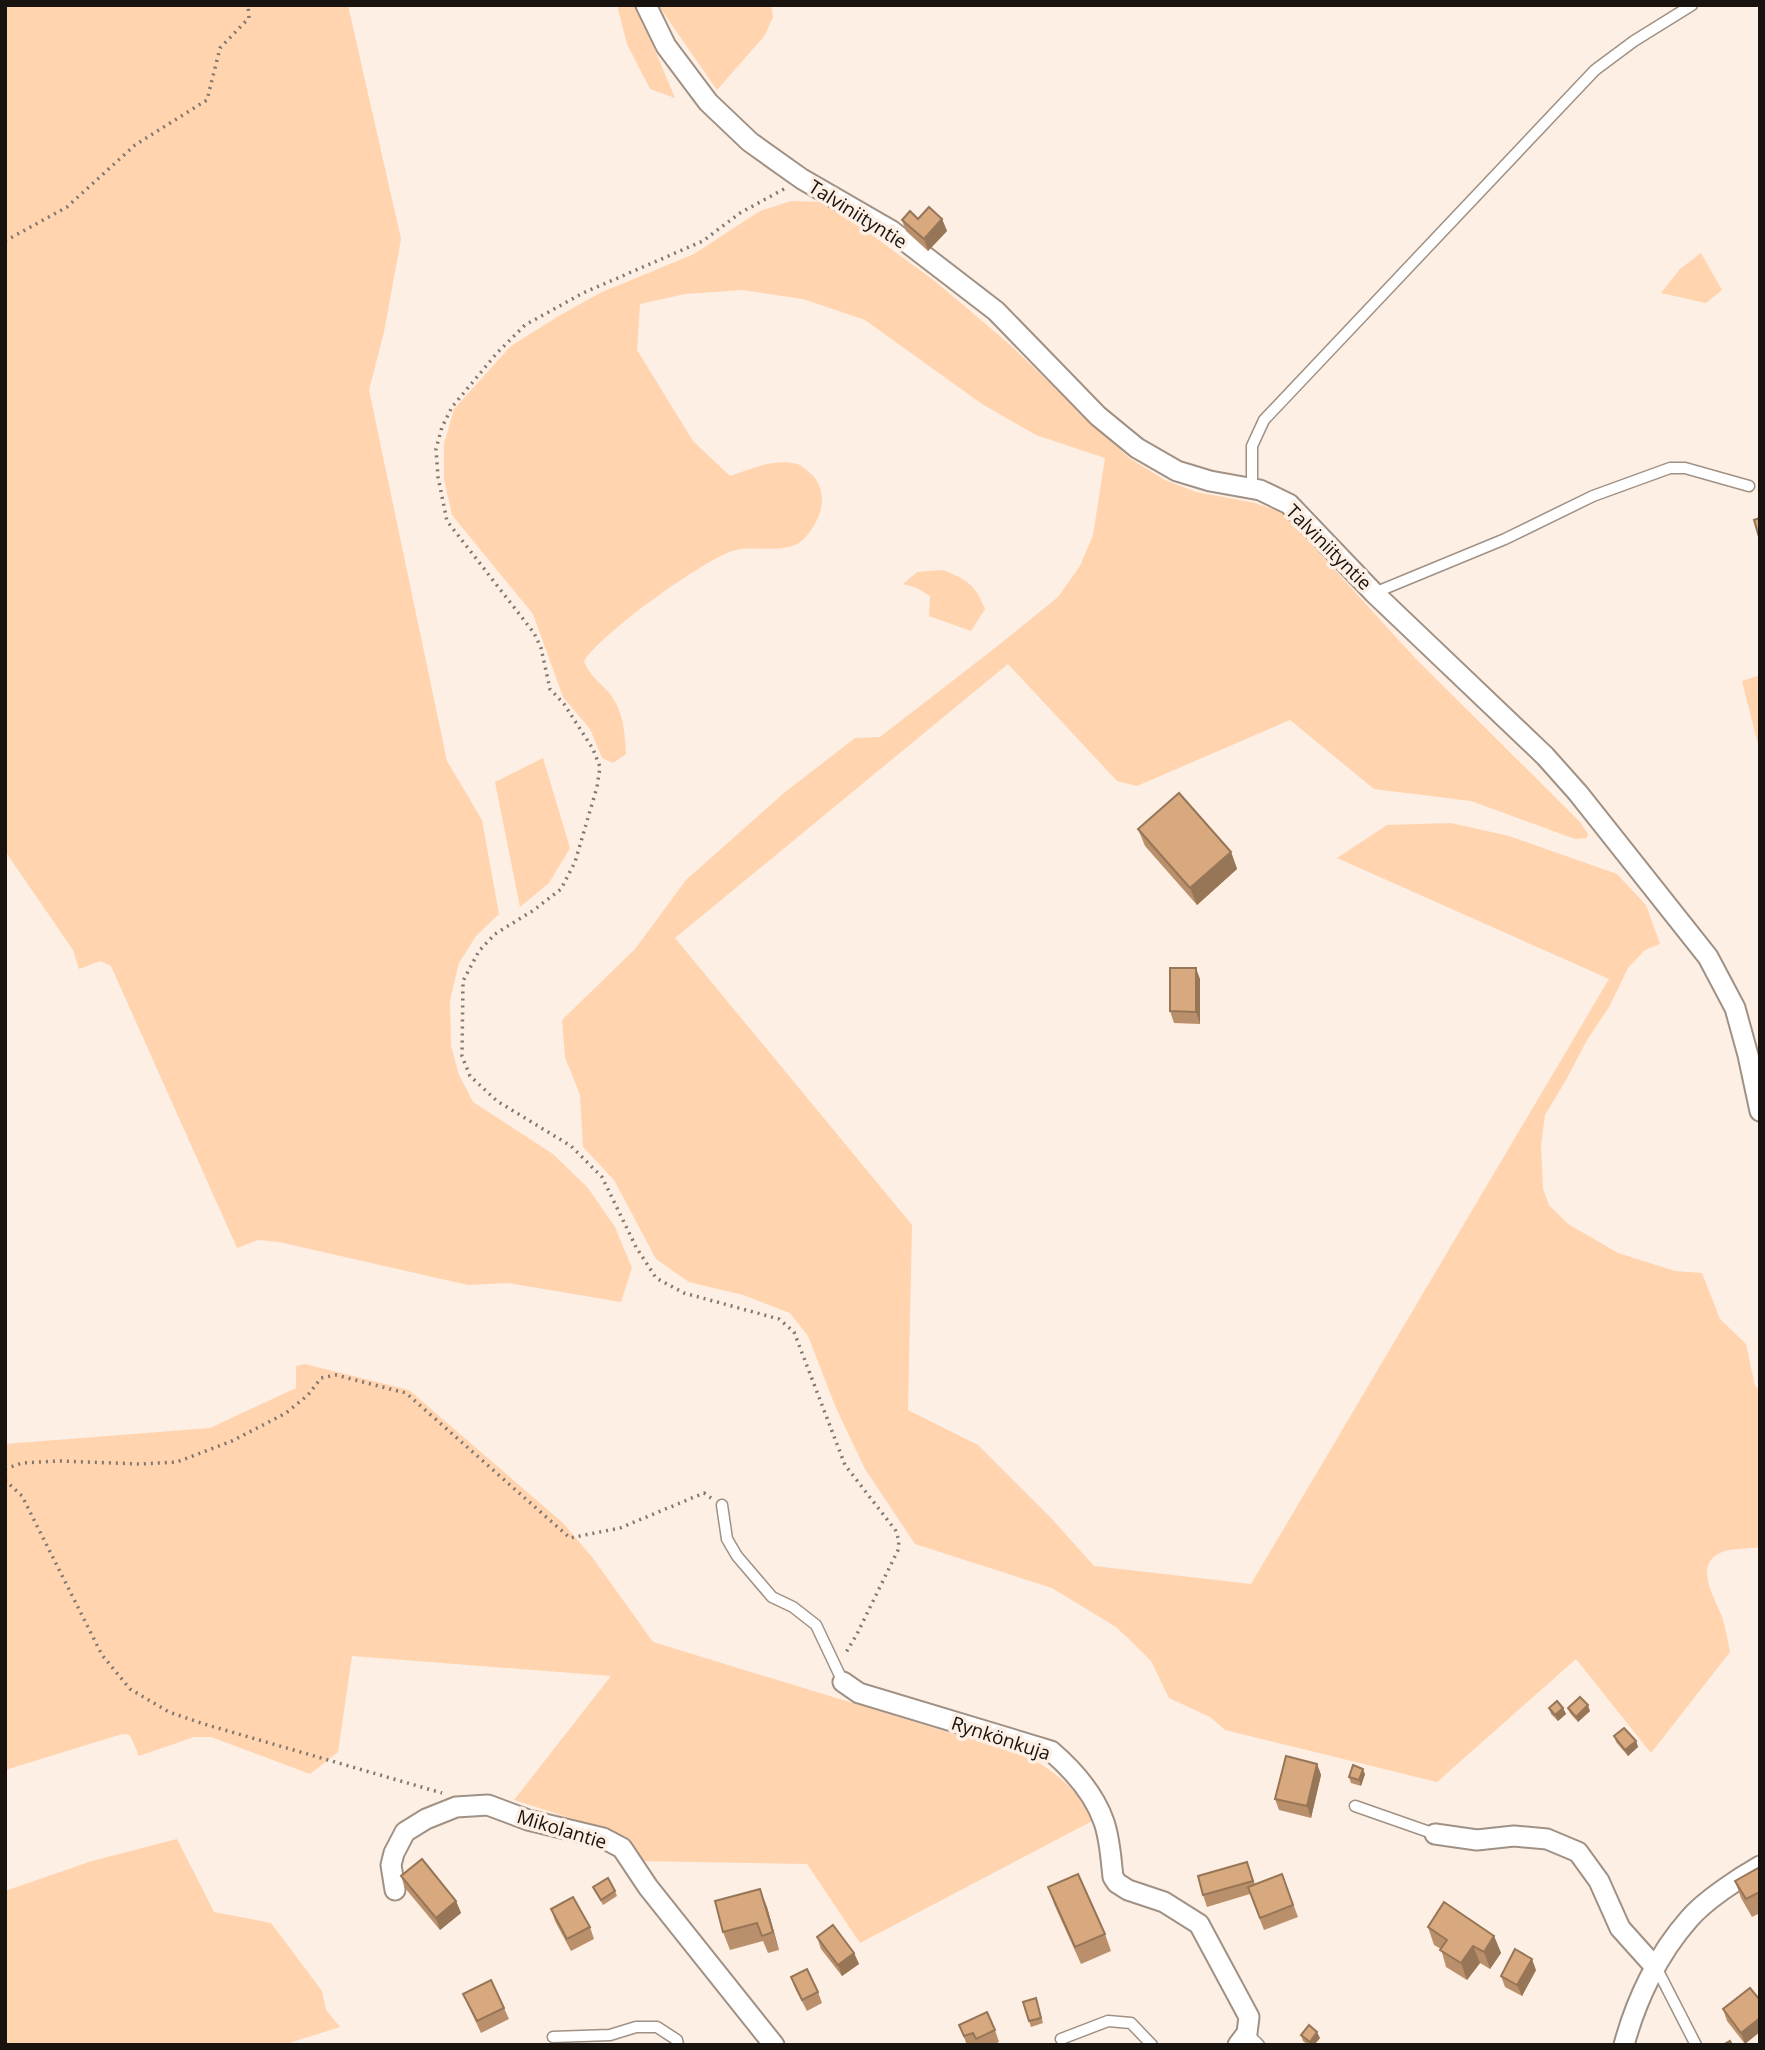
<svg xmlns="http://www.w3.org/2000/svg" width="1765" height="2050" font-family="'Open Sans',sans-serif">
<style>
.green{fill:#ffd4af}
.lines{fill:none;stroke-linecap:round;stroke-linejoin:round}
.service-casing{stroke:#a09184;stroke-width:13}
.minor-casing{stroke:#a09184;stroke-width:23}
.path{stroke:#80776f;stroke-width:3.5;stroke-dasharray:2 5;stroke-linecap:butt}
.service{stroke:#fff;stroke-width:10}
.minor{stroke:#fff;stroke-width:19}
.wall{fill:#ba906c}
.shaded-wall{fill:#977658}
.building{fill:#d8a87e;stroke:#977658;stroke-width:2}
.labels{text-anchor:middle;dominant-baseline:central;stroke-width:7;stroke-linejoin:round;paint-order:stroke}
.street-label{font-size:19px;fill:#18130e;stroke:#fdefe4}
</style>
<rect width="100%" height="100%" fill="#fdefe4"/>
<g class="green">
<path d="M5 5H348L401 239 384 332 369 390 447 761 482 820 499 914 476 936 459 963 450 1000 451 1046 459 1075 473 1102 553 1154 588 1188 615 1227 632 1268 621 1302 508 1283 468 1285 279 1242 258 1240 237 1248 111 966 100 961 79 969 73 950 5 851Z"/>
<path d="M617 5H636L675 98 650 89 627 44Z"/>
<path d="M658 5H771L773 17 765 35 717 90Z"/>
<path d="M791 201 822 202 857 224 936 282 1008 343 1129 458 1165 480 1196 492 1255 503 1283 513 1415 658 1580 822 1588 834 1587 838 1575 839 1471 801 1374 789 1290 720 1137 786 1117 781 1008 664 675 938 912 1225 908 1410 978 1445 1052 1519 1094 1566 1251 1584 1609 979 1337 858 1387 825 1451 823 1509 836 1617 874 1646 905 1660 944 1645 950 1628 968 1609 1007 1587 1040 1566 1080 1545 1115 1541 1145 1543 1189 1549 1205 1568 1224 1618 1253 1675 1271 1702 1273 1720 1319 1746 1344 1755 1386 1760 1390V1547C1748 1549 1733 1548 1722 1552 1691 1565 1717 1600 1723 1620 1726 1630 1728 1642 1730 1652L1651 1753 1576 1659 1437 1782 1225 1730 1210 1717 1169 1698 1151 1661 1133 1643 1116 1627 1052 1588 915 1544 865 1469 836 1408 808 1336 790 1313 743 1295 689 1282 656 1259 614 1180 583 1147 580 1095 565 1057 562 1020 635 949 686 880 784 793 855 738 880 737 995 648 1058 597 1080 566 1093 535 1105 458 1036 435 982 404 865 320 803 299 742 290 685 294 640 304 637 350 693 441 730 476C750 469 776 458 797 464 802 465 806 470 810 473 818 479 822 491 822 501 822 515 809 539 795 545 775 553 749 545 732 551 699 563 603 632 584 661 590 679 606 685 614 700 624 716 625 736 626 754L613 763 602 758 590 729 563 697 533 614 452 515 444 479V444L454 409 511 346 557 317 600 293 694 254 760 211Z"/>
<path d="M1701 253 1722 290 1706 303 1661 293 1680 269Z"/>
<path d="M943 570C967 580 975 584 985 609L971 631 929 616 930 596 917 588 903 584 917 572Z"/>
<path d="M1760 675V752L1742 681Z"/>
<path d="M543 758 570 848 549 883 520 907 495 782Z"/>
<path d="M305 1364 409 1390 563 1523 592 1557 653 1642 1029 1757C1059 1774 1076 1791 1098 1818L860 1943 807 1864 637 1861 607 1830 514 1800 611 1676 352 1656 338 1752 310 1774 211 1737H194L139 1756 130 1735 122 1734 5 1770V1444L210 1428 296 1388V1366Z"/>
<path d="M177 1839 214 1912 271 1923 322 1991 326 2010 340 2027 283 2045H5V1891L92 1861Z"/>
</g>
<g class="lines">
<g class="service-casing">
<g id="service">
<path d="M1252 488V446L1264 420 1595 70 1634 41 1692 5"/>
<path d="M1374 593 1505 539 1593 496 1670 468H1685L1749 486"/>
<path d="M722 1505 727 1539 737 1556 772 1597 793 1607 816 1625 843 1682"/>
<path d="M1355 1806 1435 1834"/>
<path d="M1656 1967 1696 2045"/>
<path d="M1247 2033 1259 2045"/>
<path d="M553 2037 610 2035 636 2027H657L677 2040 678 2045"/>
<path d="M1061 2039 1108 2021 1131 2023 1152 2045"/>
</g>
</g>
<g class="minor-casing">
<g id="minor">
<path d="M646 5 666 46 708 102 750 142 802 179 892 231 996 311 1098 416 1137 448 1177 471 1210 481 1260 490 1289 504 1374 593 1545 756 1578 793 1708 957 1735 1008 1748 1055 1760 1111"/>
<path d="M843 1682 859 1693 1051 1751C1073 1770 1094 1793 1104 1822 1110 1839 1111 1860 1113 1877L1117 1883 1128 1890 1164 1902 1199 1924 1249 2017 1247 2033 1238 2045"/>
<path d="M1435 1834 1477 1840 1514 1836 1547 1839 1578 1852 1599 1881 1620 1928 1655 1967"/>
<path d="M395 1890 391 1865 394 1853 405 1832 426 1819 456 1807 488 1805 528 1820 603 1838 622 1848 648 1887 774 2045"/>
<path d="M1624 2045C1636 2000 1658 1954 1689 1919 1704 1901 1739 1878 1760 1866"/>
</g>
</g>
<g class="path">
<path d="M784 189 740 213 703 241 583 293 525 325 497 353 452 407 442 427 436 449 438 477 447 521 534 633 541 648 550 689 564 704 593 749 600 767 597 787 575 862 561 889 534 910 495 934 479 951 463 981 462 1056 470 1076 497 1101 571 1146 602 1177 636 1247 656 1278 684 1293 779 1319 794 1332 845 1465 896 1531 899 1541 898 1550 857 1634 845 1654"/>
<path d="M5 241 67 207 135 145 207 100 220 48 249 18 248 5"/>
<path d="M5 1469 22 1463 59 1461 140 1464 177 1462 232 1441 286 1413 308 1395 321 1378 336 1375 406 1393 570 1538 620 1528 704 1493 711 1498"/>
<path d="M5 1480 22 1496 102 1655 130 1689 169 1712 204 1724 442 1793"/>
</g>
<use href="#service" class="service"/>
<use href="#minor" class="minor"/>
</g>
<g class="wall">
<path d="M918 219H942L947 231 928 251 906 231 902 220Z"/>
<path d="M1138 829 1231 852 1237 869 1197 905 1145 846Z"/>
<path d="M1200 979V1024L1174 1023 1170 1011Z"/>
<path d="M1549 1708H1563L1566 1714 1558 1721 1551 1714Z"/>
<path d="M1568 1708 1590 1711 1578 1722 1570 1713Z"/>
<path d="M1614 1736 1636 1741 1638 1747 1628 1756 1616 1742Z"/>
<path d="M1317 1764 1321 1775 1311 1818 1279 1810 1275 1799Z"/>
<path d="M1365 1774 1361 1786 1351 1783 1349 1777Z"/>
<path d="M1247 1862 1255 1884 1282 1874 1298 1917 1264 1930 1250 1894 1207 1907 1203 1895Z"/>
<path d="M1760 1867V1913L1752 1917 1741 1898 1735 1881Z"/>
<path d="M401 1876 456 1901 461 1913 440 1930 405 1888Z"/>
<path d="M593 1887 615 1891 617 1896 603 1905Z"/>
<path d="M1048 1887 1105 1934 1111 1951 1081 1964 1054 1904Z"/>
<path d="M767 1907 779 1950 768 1953 763 1941 730 1950 723 1932Z"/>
<path d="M551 1909 590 1927 594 1939 571 1951 555 1921Z"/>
<path d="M1428 1927 1494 1936 1501 1953 1490 1969 1480 1963 1467 1980 1446 1967 1441 1949 1434 1945Z"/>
<path d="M817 1937 854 1953 859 1964 842 1976 821 1949Z"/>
<path d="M1536 1970 1522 1996 1505 1987 1501 1976Z"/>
<path d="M791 1977 818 1992 822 2003 807 2011 795 1988Z"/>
<path d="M1750 1988 1745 2044 1727 2021 1723 2009Z"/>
<path d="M463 1994 504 2008 509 2019 481 2033 468 2005Z"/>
<path d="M1038 2004 1043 2023 1031 2027 1029 2021Z"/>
<path d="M959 2025 995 2030 999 2042 992 2045H967Z"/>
<path d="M1301 2035 1320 2038 1314 2045H1308L1303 2041Z"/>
</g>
<g class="shaded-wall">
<path d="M942 219 947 231 928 251 924 239Z"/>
<path d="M1231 852 1237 869 1197 905 1190 888Z"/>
<path d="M1196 968 1200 979V1024L1196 1012Z"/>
<path d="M1588 1705 1590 1711 1578 1722 1576 1717Z"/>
<path d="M1563 1708 1566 1714 1558 1721 1555 1715Z"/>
<path d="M1636 1741 1638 1747 1628 1756 1625 1750Z"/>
<path d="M1317 1764 1321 1775 1311 1818 1307 1806Z"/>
<path d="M1363 1769 1365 1774 1361 1786 1359 1780Z"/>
<path d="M760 1889 767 1907 779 1950 773 1932Z"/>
<path d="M456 1901 461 1913 440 1930 436 1918Z"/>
<path d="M1494 1936 1501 1953 1490 1969 1484 1952Z"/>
<path d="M1473 1946 1480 1963 1467 1980 1461 1963Z"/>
<path d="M854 1953 859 1964 842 1976 838 1965Z"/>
<path d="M1532 1959 1536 1970 1522 1996 1517 1985Z"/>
<path d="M1760 2018V2032L1745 2044 1741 2033Z"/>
<path d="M1317 2032 1320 2038 1314 2045H1311L1310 2042Z"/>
</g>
<g class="building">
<path d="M929 207 942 219 924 239 902 220 910 211 918 219Z"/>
<path d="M1760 518V537H1759L1754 520Z"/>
<path d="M1179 793 1231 852 1190 888 1138 829Z"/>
<path d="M1170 968H1196V1012L1170 1011Z"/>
<path d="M1580 1697 1588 1705 1576 1717 1568 1708Z"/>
<path d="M1557 1701 1563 1708 1555 1715 1549 1708Z"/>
<path d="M1624 1728 1636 1741 1625 1750 1614 1736Z"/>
<path d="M1286 1756 1317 1764 1307 1806 1275 1799Z"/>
<path d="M1353 1765 1363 1769 1359 1780 1349 1777Z"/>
<path d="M422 1859 456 1901 436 1918 401 1876Z"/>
<path d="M1247 1862 1253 1881 1203 1895 1198 1876Z"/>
<path d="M1760 1867V1892L1746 1899 1735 1881Z"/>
<path d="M1078 1874 1105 1934 1075 1947 1048 1887Z"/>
<path d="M1282 1874 1293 1905 1260 1918 1248 1887Z"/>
<path d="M608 1878 615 1891 601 1900 593 1887Z"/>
<path d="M760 1889 773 1932 762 1936 757 1923 723 1932 715 1901Z"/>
<path d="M573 1897 590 1927 567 1939 551 1909Z"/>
<path d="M1444 1902 1494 1936 1484 1952 1473 1946 1461 1963 1440 1950 1447 1940 1428 1927Z"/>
<path d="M833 1925 854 1953 838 1965 817 1937Z"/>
<path d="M1515 1949 1532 1959 1517 1985 1501 1976Z"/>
<path d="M807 1969 818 1992 802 2000 791 1977Z"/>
<path d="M491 1980 504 2008 477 2021 463 1994Z"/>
<path d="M1750 1988 1760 2000V2018L1741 2033 1723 2009Z"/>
<path d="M1036 1998 1041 2018 1029 2021 1023 2002Z"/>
<path d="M987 2012 995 2030 976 2039 973 2033 964 2036 959 2025Z"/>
<path d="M1309 2025 1317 2032 1310 2042 1301 2035Z"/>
<path d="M1730 2041 1732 2045H1723Z"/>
</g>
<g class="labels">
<g class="street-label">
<text transform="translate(858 214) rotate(32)">Talviniityntie</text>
<text transform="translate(1329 547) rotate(45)">Talviniityntie</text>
<text transform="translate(1001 1738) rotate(18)">Rynkönkuja</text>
<text transform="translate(562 1829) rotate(17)">Mikolantie</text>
</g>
</g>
<rect width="1765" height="2050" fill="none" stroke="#18130e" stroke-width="14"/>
</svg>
